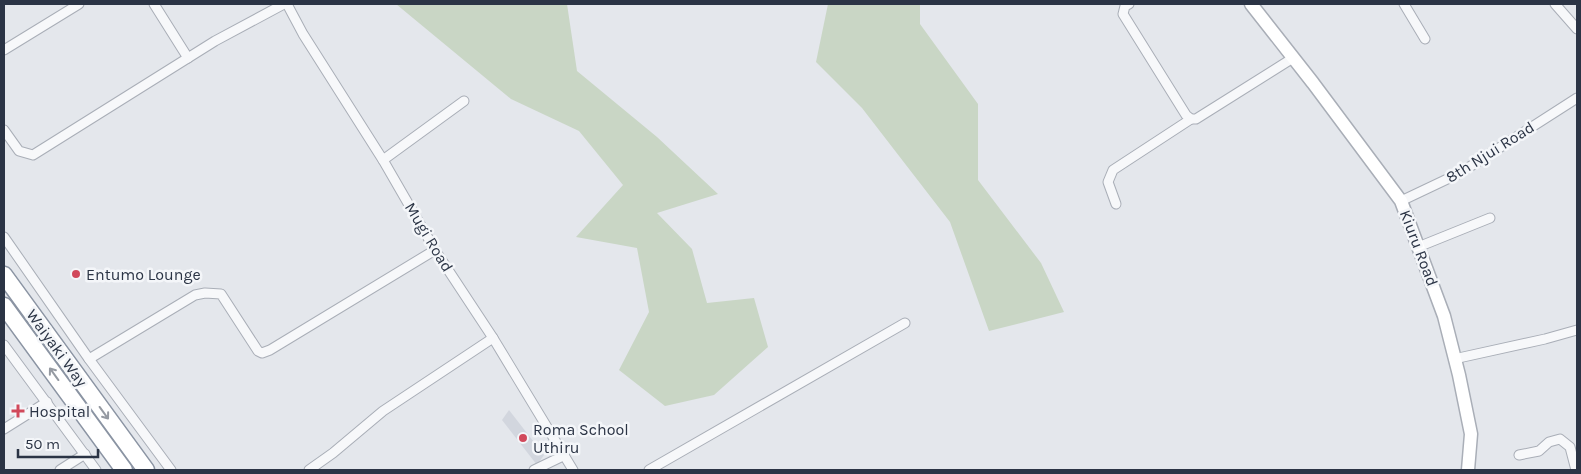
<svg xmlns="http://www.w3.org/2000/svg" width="1581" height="474" font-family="Karla,sans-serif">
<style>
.built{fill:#d2d6de}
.green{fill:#c9d6c5}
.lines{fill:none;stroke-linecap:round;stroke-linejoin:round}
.street-casing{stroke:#a9aeb7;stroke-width:11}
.secondary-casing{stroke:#a9aeb7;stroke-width:15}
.highway-casing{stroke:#8b94a3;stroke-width:19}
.street{stroke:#f7f8fa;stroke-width:9}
.secondary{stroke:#fff;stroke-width:12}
.highway{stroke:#fff;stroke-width:16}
.oneway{stroke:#959aa2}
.poi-dot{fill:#d1495b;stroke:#f4f6f9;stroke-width:2}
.labels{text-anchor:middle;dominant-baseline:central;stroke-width:5;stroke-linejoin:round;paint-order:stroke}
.street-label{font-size:16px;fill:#2b3445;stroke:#f4f6f9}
.poi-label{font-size:16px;fill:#2b3445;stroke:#f4f6f9;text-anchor:start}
</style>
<rect width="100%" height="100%" fill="#e4e7ec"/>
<path class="built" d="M509 410 544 455 537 465 502 420Z"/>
<g class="green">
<path d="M396 4H567L577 71 657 137 718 194 657 213 692 249 707 303 754 298 768 347 714 395 665 406 619 370 649 312 637 248 576 237 623 185 579 131 511 99Z"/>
<path d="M828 4H920V24L978 104V180L1041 263 1064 312 989 331 950 222 862 108 816 62Z"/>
</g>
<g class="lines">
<g class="street-casing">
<g id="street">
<path d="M154 4 188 58"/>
<path d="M287 4 303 34 383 160 435 250 493 338 573 470"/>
<path d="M1129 4 1125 6 1123 14 1186 115 1191 119H1196L1293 58"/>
<path d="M1404 4 1425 39"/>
<path d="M1555 4 1577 29"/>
<path d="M4 50 79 4"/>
<path d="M4 130 19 151 33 155 215 41 284 4"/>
<path d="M383 160 464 101"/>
<path d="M1401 201 1460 173 1577 98"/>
<path d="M1116 204 1108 182 1113 170 1191 119"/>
<path d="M4 237 89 359 171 470"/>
<path d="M1418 247 1490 218"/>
<path d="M4 345 96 470"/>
<path d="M89 359 195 295 205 293 221 294 258 351 262 353 270 350 435 250"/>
<path d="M1454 359 1545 339 1577 330"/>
<path d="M4 429 47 402"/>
<path d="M1519 455 1539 451 1549 442 1560 439 1570 447 1576 470"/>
<path d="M60 470 85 454"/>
<path d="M309 470 333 453 383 411 493 338"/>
<path d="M534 470 563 456"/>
<path d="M649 470 905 323"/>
</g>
</g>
<g class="secondary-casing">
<path id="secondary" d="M1251 4 1313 83 1401 201 1444 316 1459 375 1471 434 1468 470"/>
</g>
<g class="highway-casing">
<g id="highway">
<path d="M4 275 146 470"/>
<path d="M4 306 124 470"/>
</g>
</g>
<use href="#street" class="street"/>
<use href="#secondary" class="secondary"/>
<use href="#highway" class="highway"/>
</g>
<defs><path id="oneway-shaft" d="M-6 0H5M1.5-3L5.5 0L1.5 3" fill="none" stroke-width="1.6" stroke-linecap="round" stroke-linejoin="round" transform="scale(1.25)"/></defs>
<g class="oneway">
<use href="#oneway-shaft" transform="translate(54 374) rotate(-126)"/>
<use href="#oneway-shaft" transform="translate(104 413) rotate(54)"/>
</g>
<g class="poi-dot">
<circle cx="76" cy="274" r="5"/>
<path d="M15.5 403.5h5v5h5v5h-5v5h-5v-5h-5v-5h5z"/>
<circle cx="523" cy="438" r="5"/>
</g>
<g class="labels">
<g class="street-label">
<text transform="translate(1490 152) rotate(-32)">8th Njui Road</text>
<text transform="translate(429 237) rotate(59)">Mugi Road</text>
<text transform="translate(1419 248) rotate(69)">Kiuru Road</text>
<text transform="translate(57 348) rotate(54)">Waiyaki Way</text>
</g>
<g class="poi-label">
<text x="86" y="274">Entumo Lounge</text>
<text x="29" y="411">Hospital</text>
<text x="533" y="429">Roma School<tspan x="533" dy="18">Uthiru</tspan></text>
</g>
</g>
<rect width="1581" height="474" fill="none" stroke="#2b3445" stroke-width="10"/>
<path d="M18 449v8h80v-8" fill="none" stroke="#2b3445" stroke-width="2.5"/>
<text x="25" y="449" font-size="15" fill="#2b3445" stroke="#f4f6f9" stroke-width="4" paint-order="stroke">50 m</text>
</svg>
